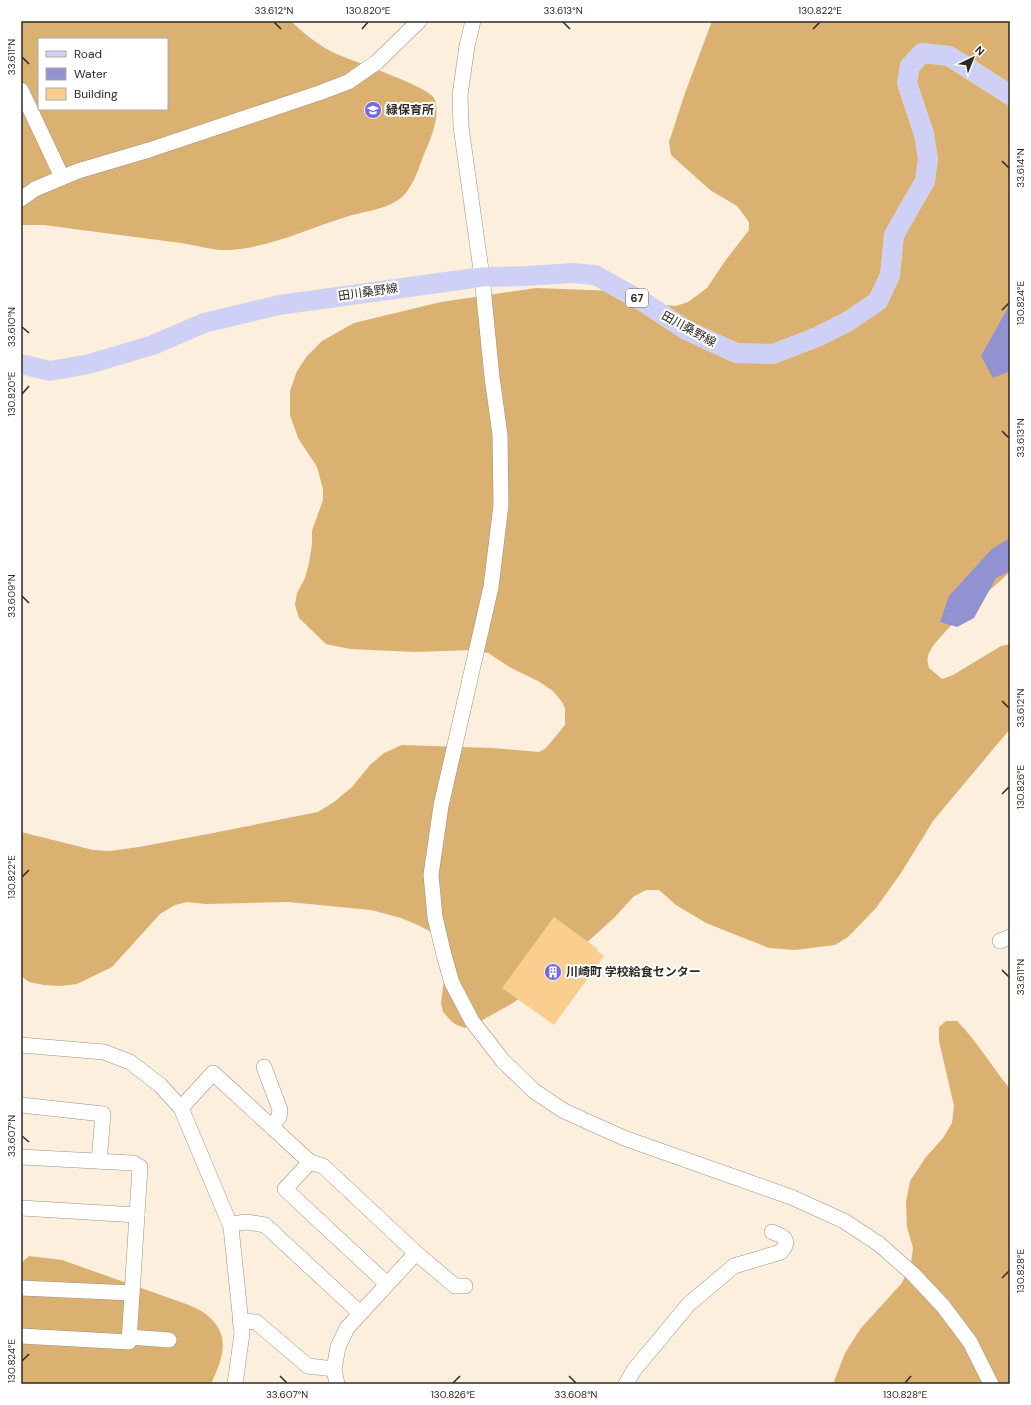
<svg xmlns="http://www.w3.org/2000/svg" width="1031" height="1405" font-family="'DM Sans','Noto Sans JP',sans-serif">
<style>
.forest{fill:#dbb172;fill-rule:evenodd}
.water{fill:#9291d2}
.building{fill:#f9ce8e}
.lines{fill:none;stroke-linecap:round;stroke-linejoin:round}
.minor-casing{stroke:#9c9181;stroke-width:16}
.major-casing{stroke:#d9d9d7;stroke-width:20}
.minor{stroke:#fff;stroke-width:15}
.major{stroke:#cfd0f5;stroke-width:19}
.ticks{fill:none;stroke:#2e2a23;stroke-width:1.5}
.labels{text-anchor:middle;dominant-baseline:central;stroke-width:4;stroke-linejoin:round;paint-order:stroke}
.shield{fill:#fff;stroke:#6d6a65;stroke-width:1}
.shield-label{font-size:11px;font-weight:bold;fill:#2e2a23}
.poi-label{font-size:12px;font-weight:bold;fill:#2e2a23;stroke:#fff;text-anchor:start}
.street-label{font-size:12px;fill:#2e2a23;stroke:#fff}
.neatline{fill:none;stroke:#2e2a23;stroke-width:1.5}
.ticks-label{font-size:10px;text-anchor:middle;fill:#2e2a23}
</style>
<rect width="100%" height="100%" fill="#fcefde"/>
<g class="forest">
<path d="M21 21H291C303 33 317 44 332 52 349 60 428 86 434 98 442 115 430 140 423 157 418 170 413 186 403 196 389 209 366 211 349 216 310 228 269 248 228 250 215 251 195 245 181 243 135 237 89 231 44 225H21ZM39 39H167V109H39Z"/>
<path d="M712 21H1010V572C993 588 933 637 928 656 927 659 928 664 929 668L942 679 953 675 1001 646 1010 644V729L933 821 901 873 876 908 848 937 835 945 795 950 769 948 706 923 676 905 659 890H646L633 897 615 917 562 965 513 1003 479 1022 465 1028 457 1025 452 1022 443 1012 441 1003 443 987 447 968 433 933 418 925 401 918 371 910 288 902 206 904 187 902 175 905 160 914 112 967 77 984 60 986 44 985 29 982 21 976V832L93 850 110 851 139 847 208 834 318 812 334 802 352 787 370 765 384 753 402 745 492 748 539 752 546 748 565 725V708L562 702 553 691 538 681 511 668 488 653 472 650 415 652 350 649 326 644 299 618 295 605 297 593 305 578 309 563 312 544V531L323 500V489L317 467 298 438 290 415V391L297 371 307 356 322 341 354 323 441 302 536 288 616 291 664 305 676 306 688 302 707 288 725 261 749 230V222L737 206 710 190 671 155 669 142 685 93Z"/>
<path d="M946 1021H957C977 1041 992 1067 1010 1089V1384H833L845 1353 861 1328 902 1283 911 1263 913 1248 907 1227 906 1202 910 1181 926 1157 943 1138 952 1123 954 1106 939 1041V1027Z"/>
<path d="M29 1256 62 1260 189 1305C195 1308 203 1311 208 1316 232 1336 222 1360 211 1384H21V1263Z"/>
</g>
<g class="water">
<path d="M1010 304V371L993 378 981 356Z"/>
<path d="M1010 538V571L996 578 974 618 957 627 940 622 949 596 992 549Z"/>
</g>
<path class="building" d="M554 917 598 949 597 951 604 956 554 1025 502 988Z"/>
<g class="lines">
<g class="minor-casing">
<g id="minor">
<path d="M473 21 467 46 460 95 461 127 482 277 492 377 500 435 501 505 491 587 441 806 431 875 435 917 444 955 452 983 472 1021 503 1061 534 1091 564 1111 624 1138 791 1197 844 1221 879 1244 913 1274 943 1306 970 1342 991 1384"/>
<path d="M21 90 62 177"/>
<path d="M21 199 35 189 78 171 149 150 319 93 348 82 377 62 419 21"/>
<path d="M1000 941 1010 937"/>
<path d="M21 1045 104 1052 130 1062 160 1085 181 1108 231 1227 242 1333 235 1384"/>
<path d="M264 1067 280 1110 279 1117 272 1127"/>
<path d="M21 1105 103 1114 99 1161"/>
<path d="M181 1108 213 1073 310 1162 323 1166 416 1253 347 1328 338 1347 334 1369 337 1384"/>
<path d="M21 1157 133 1163 140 1167 129 1342 21 1336"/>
<path d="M310 1162 285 1189 387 1284"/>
<path d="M21 1208 137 1215"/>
<path d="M230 1224 247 1222 265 1225 360 1313"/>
<path d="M416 1253 455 1286H465"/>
<path d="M21 1288 132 1293"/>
<path d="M240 1321 256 1322 308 1366 334 1369"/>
<path d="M129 1337 169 1340"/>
<path d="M626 1384 634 1370 689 1304 734 1266 781 1252C791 1240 784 1236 772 1232"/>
</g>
</g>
<g class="major-casing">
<path id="major" d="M21 364 50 371 89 364 153 345 204 323 279 305 482 277 527 276 572 273 595 275 642 301 686 330 736 353 773 354 817 337 847 322 878 301 890 275 894 235 925 181 928 159 924 134 907 83 910 66 922 53 949 56 1010 95"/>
</g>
<use href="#minor" class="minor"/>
<use href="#major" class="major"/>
</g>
<path class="ticks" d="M274 22 281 29M563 22 570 29M362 29 368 22M813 29 820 22M22 57 29 64M1002 161 1009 168M1002 310 1009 303M22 327 29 333M22 394 29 386M1002 431 1009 438M22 596 29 603M1002 701 1009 708M1002 794 1009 787M22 877 29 870M1002 970 1009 977M22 1136 29 1142M1002 1278 1009 1271M22 1361 29 1354M280 1376 287 1383M569 1376 576 1383M453 1383 460 1376M905 1383 911 1376"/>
<defs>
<g id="school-disc" transform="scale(0.9)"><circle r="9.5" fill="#7468e3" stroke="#fff"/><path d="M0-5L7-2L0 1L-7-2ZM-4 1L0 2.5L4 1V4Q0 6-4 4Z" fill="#fff"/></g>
<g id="building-disc" transform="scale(0.9)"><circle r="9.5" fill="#7468e3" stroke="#fff"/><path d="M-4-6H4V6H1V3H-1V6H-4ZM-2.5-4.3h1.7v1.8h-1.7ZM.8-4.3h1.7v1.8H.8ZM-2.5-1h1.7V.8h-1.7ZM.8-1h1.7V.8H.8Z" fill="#fff"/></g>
</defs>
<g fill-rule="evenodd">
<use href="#school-disc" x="373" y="110"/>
<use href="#building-disc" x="553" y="972"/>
</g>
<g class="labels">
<rect class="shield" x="626" y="289" width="22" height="18" rx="3"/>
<g class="shield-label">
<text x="637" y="298">67</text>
</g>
<g class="poi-label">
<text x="386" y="110">緑保育所</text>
<text x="566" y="972">川崎町 学校給食センター</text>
</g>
<g class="street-label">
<text transform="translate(368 292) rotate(-8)">田川桑野線</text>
<text transform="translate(689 329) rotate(29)">田川桑野線</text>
</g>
</g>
<rect width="1031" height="1405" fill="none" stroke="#ffffff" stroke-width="44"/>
<rect x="38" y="38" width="130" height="72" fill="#ffffff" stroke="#abaaa7"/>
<rect x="46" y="51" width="20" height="6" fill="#cfd0f5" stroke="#abaaa7"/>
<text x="74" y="58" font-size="12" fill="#2e2a23">Road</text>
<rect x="46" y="68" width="20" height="12" fill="#9291d2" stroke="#abaaa7"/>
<text x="74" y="78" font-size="12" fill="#2e2a23">Water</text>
<rect x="46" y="88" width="20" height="12" fill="#f9ce8e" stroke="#abaaa7"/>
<text x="74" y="98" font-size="12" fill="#2e2a23">Building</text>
<g transform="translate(973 58) rotate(43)" stroke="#ffffff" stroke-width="3" paint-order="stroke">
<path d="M0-3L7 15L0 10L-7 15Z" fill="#2e2a23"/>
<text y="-6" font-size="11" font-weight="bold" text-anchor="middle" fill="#2e2a23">N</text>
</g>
<rect x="22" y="22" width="987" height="1361" class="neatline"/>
<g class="ticks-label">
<text x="274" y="14">33.612°N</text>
<text x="368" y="14">130.820°E</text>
<text x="563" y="14">33.613°N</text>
<text x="820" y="14">130.822°E</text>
<text transform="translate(11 57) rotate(-90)" y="4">33.611°N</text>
<text transform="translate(1020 168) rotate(-90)" y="4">33.614°N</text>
<text transform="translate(1020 303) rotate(-90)" y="4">130.824°E</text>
<text transform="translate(11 327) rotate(-90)" y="4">33.610°N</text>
<text transform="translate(11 394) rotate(-90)" y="4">130.820°E</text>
<text transform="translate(1020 438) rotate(-90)" y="4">33.613°N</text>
<text transform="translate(11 596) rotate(-90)" y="4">33.609°N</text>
<text transform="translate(1020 708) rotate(-90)" y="4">33.612°N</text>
<text transform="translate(1020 787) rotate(-90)" y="4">130.826°E</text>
<text transform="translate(11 877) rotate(-90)" y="4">130.822°E</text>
<text transform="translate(1020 977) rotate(-90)" y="4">33.611°N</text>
<text transform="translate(11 1136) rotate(-90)" y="4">33.607°N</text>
<text transform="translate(1020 1271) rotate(-90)" y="4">130.828°E</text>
<text transform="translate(11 1361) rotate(-90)" y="4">130.824°E</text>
<text x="287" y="1398">33.607°N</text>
<text x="453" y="1398">130.826°E</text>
<text x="576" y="1398">33.608°N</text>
<text x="905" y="1398">130.828°E</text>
</g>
</svg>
